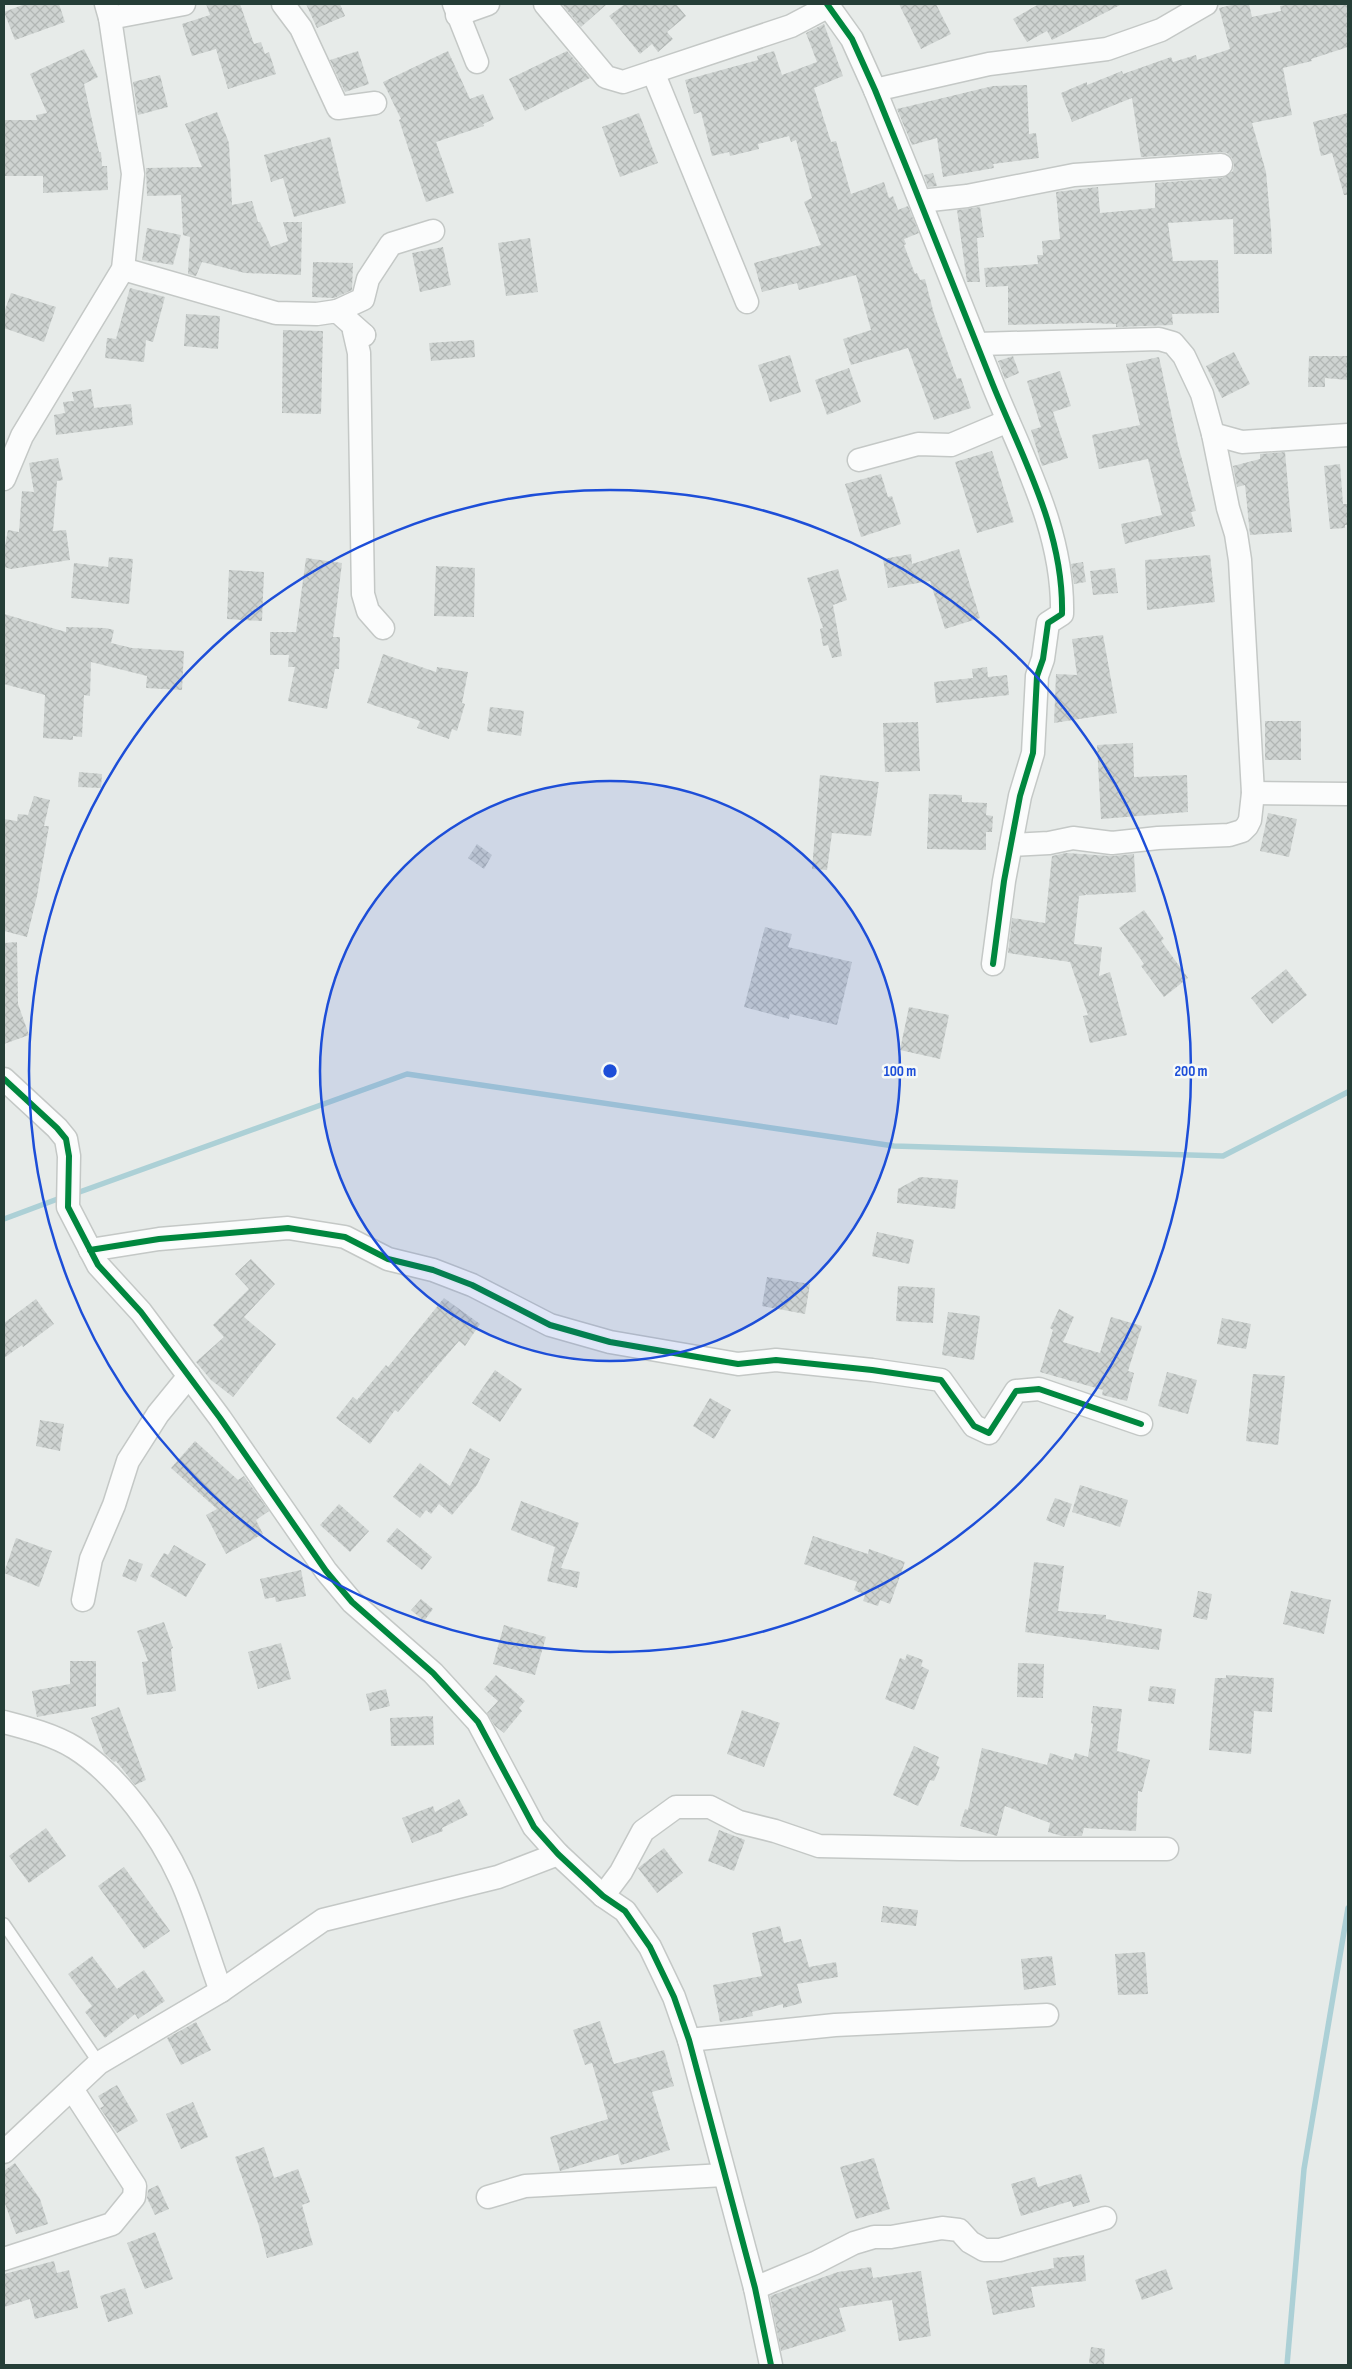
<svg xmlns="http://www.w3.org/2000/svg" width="1352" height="2369" font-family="'Sofia Sans Condensed',sans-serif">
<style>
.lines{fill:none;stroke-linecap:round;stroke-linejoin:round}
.stream{stroke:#acd0d6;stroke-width:5.5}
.building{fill:url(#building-cross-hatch)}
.lane-casing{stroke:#c4c8c6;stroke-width:14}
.street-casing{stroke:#c4c8c6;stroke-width:25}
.lane{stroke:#fbfcfc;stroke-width:11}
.street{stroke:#fbfcfc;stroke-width:22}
.cycleway-casing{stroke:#f6faf8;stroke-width:9}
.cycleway{stroke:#00873e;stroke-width:6}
.ring{fill:none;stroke:#1d4ed8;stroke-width:2.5}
.centre{fill:#1d4ed8;stroke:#f6faf8;stroke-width:2.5}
.ring-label{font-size:15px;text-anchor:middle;font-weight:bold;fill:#1d4ed8;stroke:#f6faf8;stroke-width:5;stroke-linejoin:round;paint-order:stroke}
</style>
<defs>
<pattern id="building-cross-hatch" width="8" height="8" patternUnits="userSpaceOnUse" patternTransform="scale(1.25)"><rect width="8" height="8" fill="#ced3d1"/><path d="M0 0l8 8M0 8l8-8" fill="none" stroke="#b1b6b4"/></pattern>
</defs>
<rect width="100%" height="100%" fill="#e7ebe9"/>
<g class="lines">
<g class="stream">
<path d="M74 1194 407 1074 894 1146 1223 1156 1348 1092"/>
<path d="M4 1219 63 1197"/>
<path d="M1287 2365 1304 2169 1348 1908"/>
</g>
</g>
<g class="building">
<path d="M25 4H59L65 22 15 40 4 12Z"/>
<path d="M206 4H240L254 44 261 42 265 54 269 52 276 74 228 89 216 49 192 56 182 24 210 15Z"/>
<path d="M306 4H340L345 16 317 28Z"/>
<path d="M562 4H607L581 27Z"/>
<path d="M625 4H676L686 16 667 32 673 39 658 52 652 44 640 54 609 16Z"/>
<path d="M899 4H936L951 34 921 49Z"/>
<path d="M1039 4H1122L1052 40 1047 31 1027 42 1013 19Z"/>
<path d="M1236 4H1249L1252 17 1281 11 1280 6 1292 4H1348V47L1311 59 1312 61 1283 68 1292 115 1252 123 1266 172 1271 228 1272 254H1234L1233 219 1168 223 1173 261 1218 260 1219 313 1172 314 1173 325 1116 327V324L1089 323 1008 325V286L986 287 984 268 1038 264 1037 255H1043L1042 241 1060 239 1056 192 1098 187 1100 213 1155 208V183L1222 178 1233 171 1234 165 1232 158 1227 153 1221 152 1141 157 1132 98 1072 122 1061 93 1087 82V85L1122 71 1123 74 1171 57 1173 62 1196 55 1197 60 1230 49 1219 8Z"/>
<path d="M824 24 843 76 814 88 831 142 836 141 851 194 884 182 889 198 893 196 898 210 908 206 919 233 904 239 906 244 904 245 915 274 917 273 920 280 925 279 934 314 957 379 961 378 971 408 934 420 908 348 851 365 843 339 871 330 856 275 799 290 797 283 762 292 754 263 821 245 804 202 812 198 796 140 791 142 789 136 758 144 759 149 730 156 729 152 712 156 701 112 694 114 685 80 758 60 757 56 774 51 782 75 817 62 806 33Z"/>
<path d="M84 49 98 77 84 84 99 152H101L102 166H107L108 190 43 193V176H4V120H37L36 115 47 113 30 74Z"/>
<path d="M358 51 369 84 345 92 330 60Z"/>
<path d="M448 51 470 99 483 94 494 119 483 124 484 126 436 142 454 193 426 202 399 120 401 119 383 82Z"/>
<path d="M567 51 590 78 525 111 509 79Z"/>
<path d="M160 75 168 107 138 115 133 82Z"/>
<path d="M1027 85 1029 134 1036 133 1039 158 993 164 994 168 943 177 937 138 912 145 897 109 993 86Z"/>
<path d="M217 112 229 143 232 205 252 201 258 222H260L271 247 288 241 283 222H302L301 275 245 273 202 262 196 276 188 274 190 237 183 235 181 195 147 196 146 168 202 167 185 124Z"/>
<path d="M639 113 658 163 620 177 602 127Z"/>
<path d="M1348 113V195H1344L1332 153 1321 156 1313 122Z"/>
<path d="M330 137 346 203 294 217 283 178 271 182 264 155Z"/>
<path d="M933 173 937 186 928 187 924 175Z"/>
<path d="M980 207 984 237 977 238 980 282H967L957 210Z"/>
<path d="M147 228 181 235 173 265 142 260Z"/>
<path d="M530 238 538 292 506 296 498 243Z"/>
<path d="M443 247 451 285 420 292 412 253Z"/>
<path d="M313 262 353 263 352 290 334 298 312 297Z"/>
<path d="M130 288 165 297 153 342 146 340 144 362 105 358 107 338 116 339Z"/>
<path d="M11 293 56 307 44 342 4 328V313Z"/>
<path d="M186 314 220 316 218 349 184 346Z"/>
<path d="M283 330 323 331 321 414 282 413Z"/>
<path d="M474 340 475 357 431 361 429 343Z"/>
<path d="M1234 352 1250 384 1222 398 1206 366Z"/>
<path d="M790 355 801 392 770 402 758 365Z"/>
<path d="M1013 356 1019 373 1005 379 998 361Z"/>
<path d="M1309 356H1348V380L1325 378V387H1308Z"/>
<path d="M1159 357 1178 445 1196 511 1191 512 1195 526 1125 544 1121 524 1162 515 1148 459 1099 469 1092 435 1140 425 1126 364Z"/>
<path d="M849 368 861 402 827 415 815 380Z"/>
<path d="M1060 371 1071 406 1053 412 1068 458 1042 466 1031 430 1041 427 1027 381Z"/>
<path d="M91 389 94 408 131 404 133 425 56 435 54 415 65 413 63 402 74 401 72 392Z"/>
<path d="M992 451 1014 522 977 533 955 462Z"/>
<path d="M1285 452 1292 532 1250 535 1245 485 1237 487 1233 466 1260 459V454Z"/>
<path d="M58 458 63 480 57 481 53 531 66 530 70 560 11 569 4 567V551L8 530 19 532 22 491 34 492 29 463Z"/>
<path d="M1340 464 1343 504H1348V525H1345V528L1330 529 1324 466Z"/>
<path d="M881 474 888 497 892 496 901 524 861 537 845 484Z"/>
<path d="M959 549 980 618 945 629 930 581 888 588 883 559 911 554 912 564Z"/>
<path d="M1210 555 1215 602 1147 610 1145 560Z"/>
<path d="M109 557 133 559 129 604 71 598 74 563 108 567Z"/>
<path d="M306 558 342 563 333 637H340L339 669H335L327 709 288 701 295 667H288L289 655H270V632H296Z"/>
<path d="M1083 562 1086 582 1074 584 1071 564Z"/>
<path d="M436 566 475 568 474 617 434 616Z"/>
<path d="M1115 568 1118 593 1093 595 1090 571Z"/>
<path d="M838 569 847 600 833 605 842 656 832 658 828 645 823 646 820 629 823 628 807 578Z"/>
<path d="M229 570 264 572 262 621 227 619Z"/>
<path d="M4 614 66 632V627L105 628 114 630 111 643 132 648 184 651 182 690 146 688 147 676 91 662 90 696 84 695 82 737 73 736V740L43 738 45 695 4 684Z"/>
<path d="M1103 635 1117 713 1054 723 1056 674 1077 675 1072 639Z"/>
<path d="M383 654 436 672 437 667 468 672 462 703 465 704 457 731 452 729 449 739 417 728 420 721 367 703Z"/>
<path d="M987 667 988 677 1007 675 1009 695 936 703 934 682 973 678 972 669Z"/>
<path d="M490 707 524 711 521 736 487 731Z"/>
<rect x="1265" y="721" width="36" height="39"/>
<path d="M918 722 920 771 885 772 883 723Z"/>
<path d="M1133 743 1134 777 1187 775 1188 812 1101 819 1097 745Z"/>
<path d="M79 772 102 774 101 788 78 787Z"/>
<path d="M820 775 879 782 871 836 832 833 827 870 812 869Z"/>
<path d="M929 794 962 795V802L987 803 986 815 993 816 992 832H986V850L927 849Z"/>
<path d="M34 796 50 800 44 826H49L37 896 27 937 4 931V819L17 821 18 814 28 815Z"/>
<path d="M1268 813 1297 819 1289 857 1260 851Z"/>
<path d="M477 844 492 855 484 869 468 858Z"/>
<path d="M1066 853 1111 856 1134 854 1136 892 1087 895 1084 891 1086 895 1079 896 1074 944 1102 947 1099 976 1110 972 1127 1035 1090 1043 1083 1016 1088 1015 1070 962 1008 953 1012 918 1045 923 1052 856Z"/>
<path d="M1144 910 1164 939 1161 941 1188 978 1164 997 1141 966 1144 964 1119 928Z"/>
<path d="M765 927 792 934 788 947 852 962 837 1025 790 1014 789 1019 744 1007Z"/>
<path d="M17 942 18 1004 29 1035 4 1044V943Z"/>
<path d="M1286 969 1307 995 1272 1024 1251 998Z"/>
<path d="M909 1007 949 1015 940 1059 900 1050Z"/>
<path d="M920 1177 958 1180 955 1209 897 1203 898 1189Z"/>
<path d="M877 1232 914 1240 909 1264 872 1256Z"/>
<path d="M251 1259 275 1284 244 1317 276 1344 233 1397 211 1380 196 1362 224 1337 213 1325 249 1289 235 1274Z"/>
<path d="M767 1277 810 1284 805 1314 762 1306Z"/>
<path d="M898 1286 935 1288 933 1323 896 1321Z"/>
<path d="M444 1298 480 1324 465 1346 459 1341 398 1412 395 1410 370 1444 336 1418 353 1397 357 1400 386 1365 388 1367Z"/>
<path d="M36 1299 54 1324 23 1347 22 1345 4 1358V1323Z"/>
<path d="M1059 1309 1074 1317 1063 1342 1100 1353 1111 1317 1142 1326 1128 1371 1134 1373 1127 1401 1102 1395 1103 1390 1040 1372 1053 1330 1050 1328Z"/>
<path d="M948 1312 980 1316 974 1360 942 1355Z"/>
<path d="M1222 1318 1251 1324 1246 1349 1217 1344Z"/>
<path d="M495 1370 522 1389 500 1422 472 1403Z"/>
<path d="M1167 1372 1197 1380 1188 1414 1158 1406Z"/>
<path d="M1253 1374 1285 1376 1278 1445 1246 1441Z"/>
<path d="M710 1398 731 1410 714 1439 693 1426Z"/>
<path d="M40 1420 64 1424 60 1451 36 1446Z"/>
<path d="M195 1441 238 1480 244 1476 269 1511 256 1520 263 1534 226 1554 206 1515 217 1509 171 1468Z"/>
<path d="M470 1448 490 1459 477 1485 452 1515 439 1504 431 1514 426 1510 420 1518 393 1497 420 1463 450 1486Z"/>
<path d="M1080 1485 1128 1500 1120 1527 1072 1512Z"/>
<path d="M1055 1498 1072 1504 1064 1527 1046 1520Z"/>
<path d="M521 1501 579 1523 561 1568 580 1572 577 1588 547 1581 555 1547 511 1530Z"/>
<path d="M339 1504 369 1531 350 1552 320 1525Z"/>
<path d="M397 1528 432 1557 422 1570 386 1541Z"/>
<path d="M813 1536 868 1554 869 1549 905 1562 890 1604 880 1600 878 1606 863 1601 865 1595 854 1590 857 1582 804 1564Z"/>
<path d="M16 1538 52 1551 39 1587 4 1573Z"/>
<path d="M174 1545 206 1564 186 1597 150 1576 164 1553 168 1555Z"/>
<path d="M129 1559 143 1564 136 1582 122 1576Z"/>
<path d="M1034 1562 1064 1566 1058 1611 1106 1615V1619L1162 1629 1159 1650 1025 1632Z"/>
<path d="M301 1570 306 1596 276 1602 275 1597 265 1599 260 1579Z"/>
<path d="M1198 1591 1212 1594 1207 1620 1193 1617Z"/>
<path d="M1291 1591 1331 1600 1324 1634 1283 1624Z"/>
<path d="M421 1599 433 1609 424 1621 411 1610Z"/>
<path d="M164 1622 173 1648 171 1649 176 1691 147 1695 142 1662 148 1661 137 1631Z"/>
<path d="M504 1625 546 1637 535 1675 493 1664Z"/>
<path d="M281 1643 291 1679 258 1689 248 1652Z"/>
<path d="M907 1654 923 1660 921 1666 929 1670 914 1710 885 1699 900 1658 905 1660Z"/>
<path d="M70 1661H96V1706L37 1717 32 1691 70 1684Z"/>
<path d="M1018 1663 1044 1664 1043 1698 1017 1697Z"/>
<path d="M496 1675 525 1701 519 1708 522 1711 504 1733 495 1726 487 1713 498 1701 484 1689Z"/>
<path d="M1226 1675 1274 1678 1272 1712 1254 1711 1251 1754 1209 1750 1215 1678H1226Z"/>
<path d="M1150 1686 1176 1689 1174 1704 1148 1701Z"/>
<path d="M386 1689 390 1706 370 1711 366 1694Z"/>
<path d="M1093 1706 1122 1709 1117 1751 1150 1760 1142 1792 1138 1791 1136 1831 1084 1828 1082 1836H1062L1048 1832 1050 1823 1005 1806 997 1836 960 1826 965 1809 968 1810 982 1748 1047 1765 1050 1753 1073 1760 1075 1753 1088 1757 1093 1724 1091 1723Z"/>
<path d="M119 1707 146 1780 135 1785 116 1761 114 1762 104 1753 91 1718Z"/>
<path d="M742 1710 780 1723 764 1767 727 1754Z"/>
<path d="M433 1716 434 1745 391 1746 390 1718Z"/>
<path d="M914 1746 939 1757 936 1765 940 1767 934 1781 930 1780 918 1806 893 1795Z"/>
<path d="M459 1799 468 1815 442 1828 443 1831 412 1843 402 1818 433 1806 435 1812Z"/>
<path d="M46 1828 66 1856 29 1883 9 1856Z"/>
<path d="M719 1830 745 1840 734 1871 708 1861Z"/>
<path d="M664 1848 683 1873 657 1893 638 1868Z"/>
<path d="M124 1867 170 1931 144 1949 98 1886Z"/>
<path d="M883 1906 918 1910 916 1926 881 1922Z"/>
<path d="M780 1926 784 1943 801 1939 809 1967 836 1962 838 1977 797 1984 802 2003 783 2008V2004L752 2012 753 2016 720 2022 713 1985 762 1976 752 1933Z"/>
<path d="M1145 1952 1148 1994 1118 1995 1115 1954Z"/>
<path d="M92 1956 117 1989 144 1970 165 2001 138 2019 135 2014 105 2038 85 2012 92 2006 68 1974Z"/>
<path d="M1052 1956 1056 1985 1024 1990 1021 1959Z"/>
<path d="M600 2021 614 2064 664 2050 674 2086 652 2092 670 2150 621 2165 618 2154 560 2171 550 2137 608 2119 592 2063 585 2065 573 2030Z"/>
<path d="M196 2022 211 2050 181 2065 167 2038Z"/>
<path d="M117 2085 138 2121 117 2133 100 2108 104 2106 98 2096Z"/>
<path d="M193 2102 208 2137 181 2149 166 2114Z"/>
<path d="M264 2147 274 2178 298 2169 310 2202 302 2205 313 2245 267 2258 259 2226 235 2157Z"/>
<path d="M874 2158 890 2209 856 2219 840 2167Z"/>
<path d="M15 2163 40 2199 48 2224 16 2234 4 2201V2171Z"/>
<path d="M1081 2174 1090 2202 1073 2207 1071 2201 1021 2216 1011 2184 1035 2177 1038 2187Z"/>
<path d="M158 2185 169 2209 155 2215 147 2198 148 2190Z"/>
<path d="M155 2232 173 2279 145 2289 127 2243Z"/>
<path d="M1084 2255 1086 2281 1031 2287 1035 2307 993 2315 986 2281 1054 2268 1053 2258Z"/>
<path d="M54 2261 57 2273 69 2270 78 2308 35 2319 30 2299 4 2307V2274Z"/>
<path d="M871 2267 873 2278 921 2271 931 2336 899 2341 892 2300 839 2308 846 2331 781 2351 770 2296 838 2272Z"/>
<path d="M1166 2269 1173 2289 1142 2300 1135 2280Z"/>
<path d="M125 2288 133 2314 108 2322 100 2296Z"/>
<path d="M1091 2347 1105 2349 1104 2365 1089 2363Z"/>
</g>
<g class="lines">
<g class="lane-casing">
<path id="lane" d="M4 1924 99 2063"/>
</g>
<g class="street-casing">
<g id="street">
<path d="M283 4 301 28 338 108 375 103"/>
<path d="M454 4 477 62"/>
<path d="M545 4 606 77 623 82 791 26 829 6"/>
<path d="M827 4 852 39 875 90C915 188 954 286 993 385 1023 459 1064 532 1062 614L1048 623 1043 659 1037 676 1033 753 1020 796 1004 881 993 964"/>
<path d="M457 15 488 4"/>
<path d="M110 18 184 4"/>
<path d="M653 72 747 302"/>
<path d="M875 90 989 64 1107 49 1161 30 1206 4"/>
<path d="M921 201 967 196 1074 175 1221 165"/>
<path d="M123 269 276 313 317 314 337 311 364 335"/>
<path d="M337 311 363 299 368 279 391 244 433 231"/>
<path d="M364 335 354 331 359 353 363 594 368 611 383 628"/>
<path d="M977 344 1159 339 1173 343 1184 356 1202 394 1213 434 1228 508 1236 534 1240 560 1253 793 1250 820 1247 826 1242 831 1229 835 1158 838 1112 843 1073 838 1049 843 1011 845"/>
<path d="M1213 434 1242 442 1348 435"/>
<path d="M859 460 918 444 951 445 1008 421"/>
<path d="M4 479 22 436 123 269 133 174 110 18 106 4"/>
<path d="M1253 793 1348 794"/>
<path d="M4 1079 57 1128 66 1139 69 1156 68 1207 98 1265 141 1312 220 1418 326 1571 352 1602 433 1673 478 1722 534 1827 558 1854 603 1896 625 1911 650 1947 674 1997 689 2040 755 2288 771 2365"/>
<path d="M90 1250 159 1239 288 1228 345 1237 388 1259 433 1270 472 1285 550 1325 610 1342 738 1364 776 1360 872 1370 941 1380 974 1426 989 1433 1016 1391 1039 1389 1141 1424"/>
<path d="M83 1600 91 1559 114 1505 128 1461 158 1414 189 1376"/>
<path d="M4 1722C27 1728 54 1735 75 1748 118 1775 160 1834 181 1880 197 1915 207 1954 221 1991"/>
<path d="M603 1896 621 1872 643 1831 676 1807H710L739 1822 775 1831 819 1846 960 1849H1167"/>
<path d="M689 2040 835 2025 1047 2015"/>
<path d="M4 2152 99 2063 221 1991 323 1920 498 1877 558 1854"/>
<path d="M488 2197 525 2186 724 2175"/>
<path d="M4 2259 112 2224 134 2197 135 2186 72 2089"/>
<path d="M755 2288 815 2263 854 2243 874 2237H891L942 2228 959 2230 970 2242 984 2250H1000L1105 2218"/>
</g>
</g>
<use href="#lane" class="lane"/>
<use href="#street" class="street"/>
<g class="cycleway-casing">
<g id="cycleway">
<path d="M827 4 852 39 875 90C915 188 954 286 993 385 1023 459 1064 532 1062 614L1048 623 1043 659 1037 676 1033 753 1020 796 1004 881 993 964"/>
<path d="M4 1079 57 1128 66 1139 69 1156 68 1207 98 1265 141 1312 220 1418 326 1571 352 1602 433 1673 478 1722 534 1827 558 1854 603 1896 625 1911 650 1947 674 1997 689 2040 755 2288 771 2365"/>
<path d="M90 1250 159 1239 288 1228 345 1237 388 1259 433 1270 472 1285 550 1325 610 1342 738 1364 776 1360 872 1370 941 1380 974 1426 989 1433 1016 1391 1039 1389 1141 1424"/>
</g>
</g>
<use href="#cycleway" class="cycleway"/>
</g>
<circle cx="610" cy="1071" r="290" fill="#1d4ed8" fill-opacity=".12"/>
<g class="ring">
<circle cx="610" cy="1071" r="290"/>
<circle cx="610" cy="1071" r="581"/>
</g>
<circle cx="610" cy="1071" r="8" class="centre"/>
<g class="ring-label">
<text x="900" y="1076">100 m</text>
<text x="1191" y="1076">200 m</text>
</g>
<rect width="1352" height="2369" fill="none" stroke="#253e37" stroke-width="10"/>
</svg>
